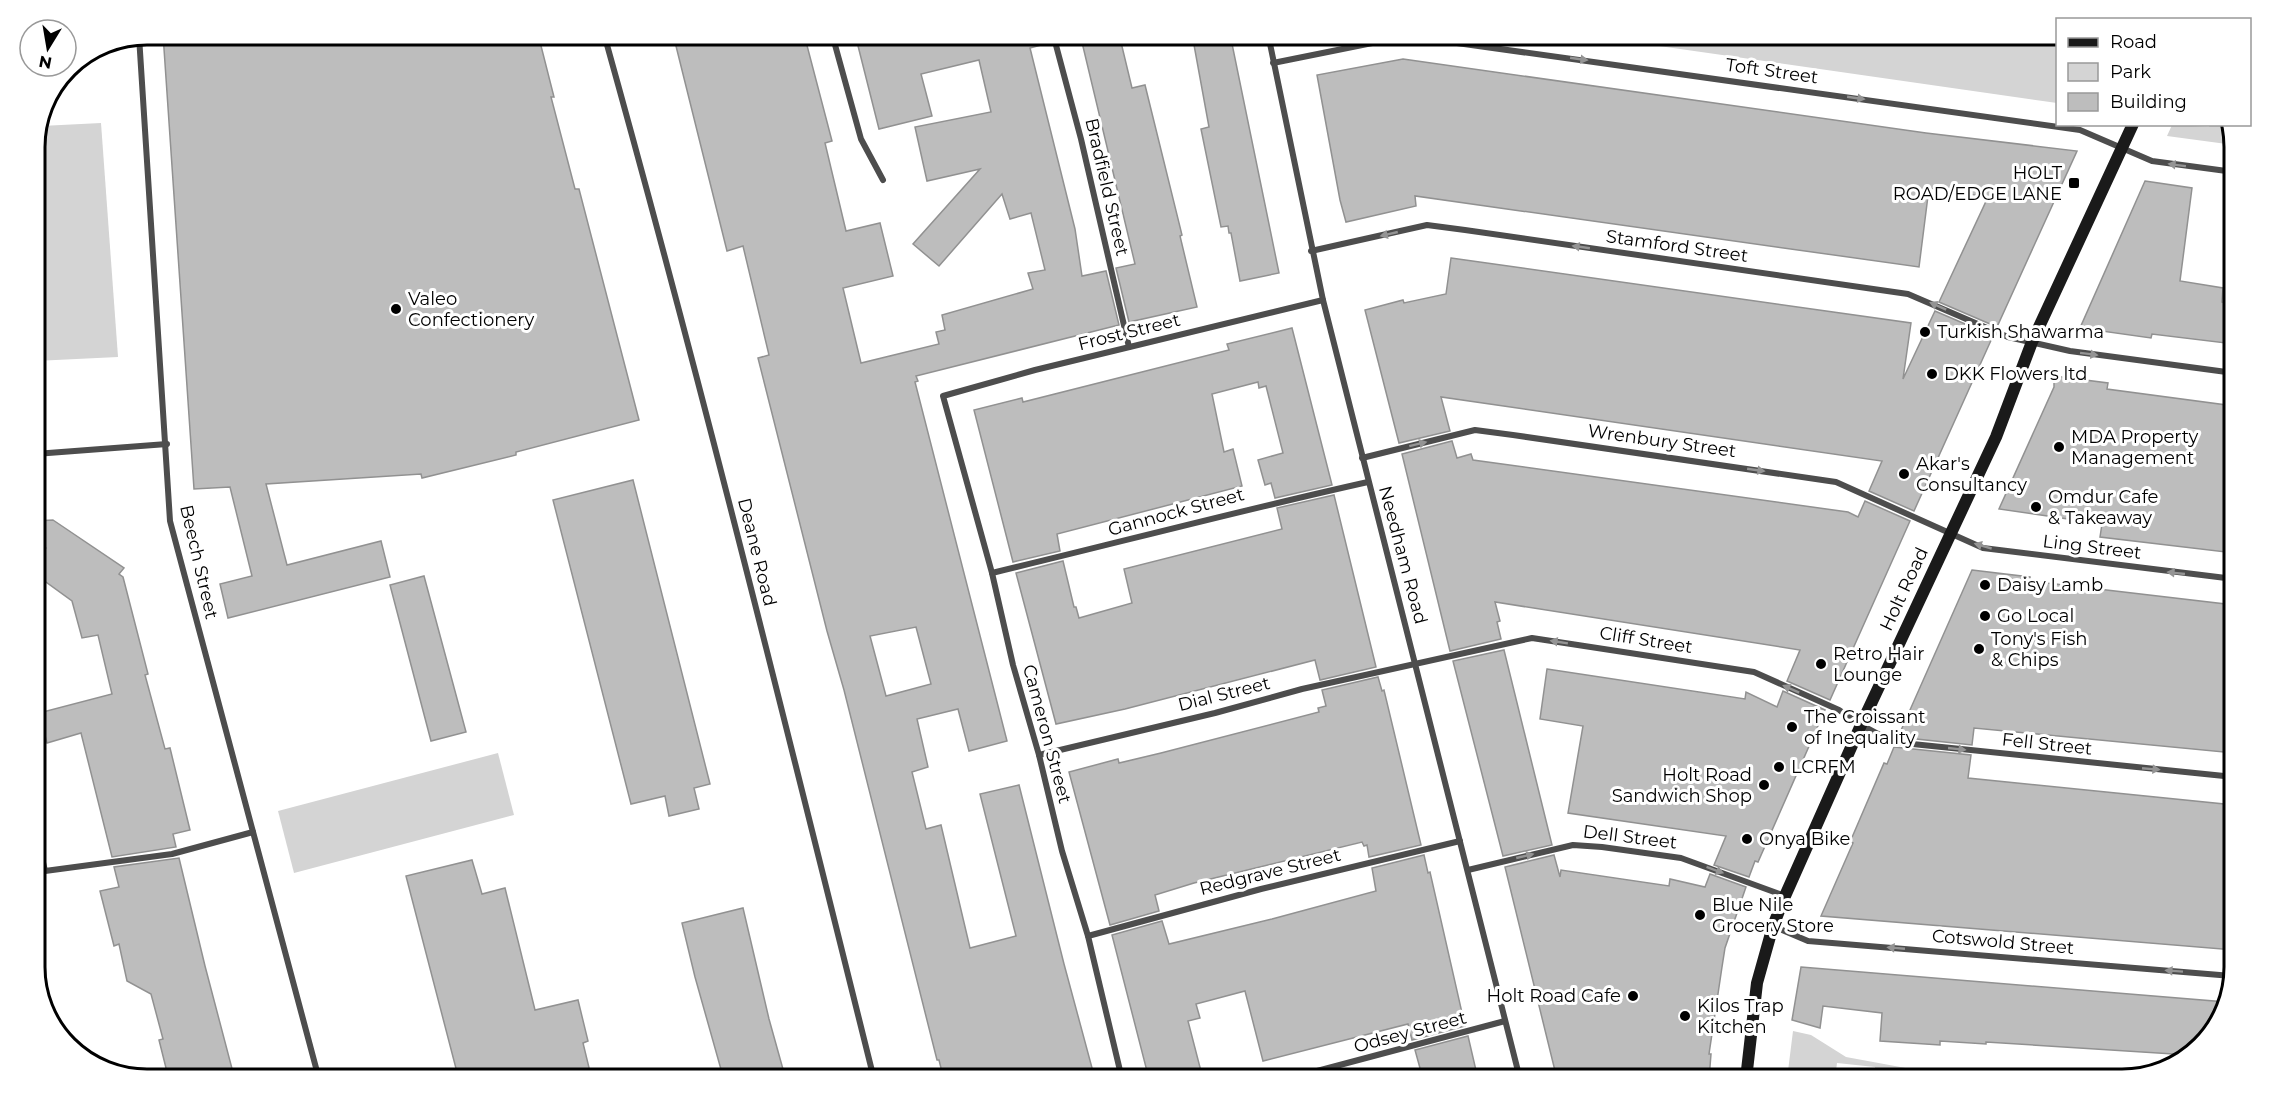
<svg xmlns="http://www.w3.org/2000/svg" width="2269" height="1114" font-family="Montserrat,sans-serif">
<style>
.green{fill:#d4d4d4}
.building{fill:#bdbdbd;stroke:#919191;stroke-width:1.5;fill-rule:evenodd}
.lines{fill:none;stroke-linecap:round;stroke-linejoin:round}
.minor{stroke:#4d4d4d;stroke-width:6}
.secondary{stroke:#1a1a1a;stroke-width:12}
.oneway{fill:#949494}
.poi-dot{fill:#000;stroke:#fff;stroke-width:2}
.labels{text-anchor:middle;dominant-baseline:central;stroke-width:6;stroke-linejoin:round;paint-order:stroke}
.street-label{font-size:18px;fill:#000;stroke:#fff}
.poi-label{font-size:18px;fill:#000;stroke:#fff;text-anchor:start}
.rim{fill:none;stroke:#000;stroke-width:3}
</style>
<rect width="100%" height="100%" fill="#fff"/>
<g class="green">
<path d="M1582 35H2057V103Z"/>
<path d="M101 123 118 357 35 361V140L41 126Z"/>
<path d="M2172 125 2209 127 2210 125 2229 126 2234 145 2167 136Z"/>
<path d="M498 753 514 815 294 873 278 811Z"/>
<path d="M1793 1031 1811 1035 1846 1057 1922 1071 1920 1079H1874L1875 1067 1837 1063 1835 1079H1787Z"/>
<path d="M1931 1072 2102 1075 2105 1077 2126 1078 1930 1079Z"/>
</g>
<g class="building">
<path d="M163 34H538L554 97H551L575 189H579L639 420 516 452V455L422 478 421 474 266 484 287 565 381 541 390 577 228 618 220 584 252 576 230 487 194 489Z"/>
<path d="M673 34H804L832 141 825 143 846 231 880 223 893 276 843 288 861 363 939 344 936 332 945 330 942 315 1033 289 1028 273 1045 270 1031 213 1010 219 1002 194 939 266 913 244 980 169 927 181 915 127 991 112 979 60 921 74 932 116 879 129 855 34H1044L1045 44 1030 48 1075 229 1082 276 1106 271 1119 325 916 376 918 381 915 382 1007 741 969 751 958 709 917 719 928 767 912 772 926 829 941 825 970 948 1016 936 980 794 1019 785 1064 964 1095 1079 944 1080 939 1060H937L844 690 827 631 758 358 769 355 743 246 727 251ZM916 627 931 684 886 696 870 636Z"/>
<path d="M1080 34H1119L1132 88 1145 85 1182 235 1180 236 1197 307 1129 322 1116 268 1135 264Z"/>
<path d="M1192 34H1230L1279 273 1240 281 1231 233H1229L1228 226 1221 227 1201 129 1209 127Z"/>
<path d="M1403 59 1926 133 2077 151 1997 327 1939 302 1988 197 1929 188 1919 267 1415 196 1416 206 1346 222 1340 200 1317 75Z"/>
<path d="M2145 181 2192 188 2180 281 2223 288 2222 302 2234 303V344L2152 334 2151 338 2080 328Z"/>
<path d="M1451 258 1911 323 1903 379 1935 311 1993 336 1914 511 1869 491 1882 461 1441 397 1450 431 1399 443 1365 310 1403 300 1404 303 1446 294Z"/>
<path d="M1292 328 1332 485 1275 498 1271 483 1265 485 1258 460 1283 453 1266 386 1259 388 1258 382 1212 394 1224 452 1233 449 1242 486 1057 534 1060 551 1013 562 974 410 1022 398 1023 402 1229 350 1227 344Z"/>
<path d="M2054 376 2108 383 2107 389 2234 406V553L2100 537 2102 524 1999 509 2054 387Z"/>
<path d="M1452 441 1457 458 1471 454 1473 460 1848 512 1858 517 1865 501 1910 521 1830 700 1787 681 1800 650 1495 602 1500 621 1497 622 1501 639 1450 651 1402 454Z"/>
<path d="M633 480 710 784 694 788 699 809 669 816 665 796 631 804 553 500Z"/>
<path d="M1334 495 1376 667 1320 680 1315 660 1125 709 1056 724 1016 573 1063 561 1074 607H1076L1079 618 1132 603 1124 569 1282 529 1277 508Z"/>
<path d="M53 520 124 568 119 574 123 577 148 674 145 675 165 749 170 748 190 830 173 834 176 847 112 857 81 733 47 743 39 713 112 694 98 635 82 638 72 601 35 574V565L46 548 35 543V521Z"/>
<path d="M1972 570 2030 577V581L2234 605V753L1974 728 1972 745 1898 737Z"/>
<path d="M424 576 466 732 431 741 390 585Z"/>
<path d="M1504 650 1552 845 1503 856 1453 661Z"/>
<path d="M1547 669 1745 699 1746 692 1777 707 1783 691 1825 710 1758 862 1755 861 1749 877 1714 865 1726 836 1568 813 1583 726 1540 719Z"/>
<path d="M1378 677 1382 691 1384 690 1421 845 1369 857 1367 845 1364 846 1362 842 1194 883 1155 895 1159 911 1110 925 1069 772 1118 759 1119 763 1161 753 1319 712 1318 708 1326 706 1322 690Z"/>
<path d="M1894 747 1971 755 1968 778 2234 805V859H2231L2226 909 2234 910V950L1821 916 1853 843 1850 842 1884 763 1887 764Z"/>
<path d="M1424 855 1428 873 1430 872 1465 1026 1412 1040 1408 1024 1263 1061 1245 991 1196 1004 1200 1018 1188 1021 1203 1079H1149L1112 935 1162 921 1169 944 1272 919 1376 891 1372 868Z"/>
<path d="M1554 855 1560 877 1561 870 1669 886 1670 879 1705 887 1710 874 1746 887 1725 948 1722 967 1709 1054H1711L1709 1079H1653L1651 1070 1597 1077V1079H1557L1505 867Z"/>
<path d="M179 858 205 966 235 1080H169L159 1040 163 1039 151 994 127 981 119 944 114 946 100 891 119 887 114 867Z"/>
<path d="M472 860 482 894 505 888 535 1010 578 1000 588 1041 583 1043 592 1080H459L406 876Z"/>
<path d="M743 908 769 1019 786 1080H724L695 977 682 923Z"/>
<path d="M1801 967 2105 992 2226 1002 2223 1016 2189 1055 1986 1042V1044L1940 1041V1045L1880 1041 1882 1013 1823 1006 1820 1028 1792 1020Z"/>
<path d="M1468 1036 1478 1079H1423L1415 1050Z"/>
</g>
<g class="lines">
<g class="minor">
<path d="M604 34C701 381 787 730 874 1079"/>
<path d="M832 34 861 139 883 180"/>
<path d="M1053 34 1081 139 1129 347"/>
<path d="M1268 34 1323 300 1520 1079"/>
<path d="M139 36 170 521 319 1079"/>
<path d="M1273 63 1407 36 2080 130 2152 161 2234 172"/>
<path d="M1311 251 1427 225 1465 230 1908 294 2008 337 2070 351 2234 373"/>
<path d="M35 454 167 444"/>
<path d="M1362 458 1475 430 1513 435 1836 482 1983 548 2234 579"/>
<path d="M992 573C1117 543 1242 510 1368 482"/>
<path d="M1039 755 1215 713 1302 689 1532 638 1754 672 1839 710 1861 725 1893 742 2234 777"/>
<path d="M35 828 45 871 172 854 253 832"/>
<path d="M1468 870 1573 845 1602 847 1681 858 1785 896"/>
<path d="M1773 926 1808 941 2232 976"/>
<path d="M1088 936 1261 889 1460 841"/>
<path d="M1122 1079 1088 936 1062 851 1039 755 1013 665 992 573 943 396 1035 370 1323 300"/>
<path d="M1287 1079 1505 1021"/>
</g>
<path class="secondary" d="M1746 1079 1757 983 1773 926 1785 896 1861 725 1996 437 2032 342 2133 124"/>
</g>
<defs><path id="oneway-solid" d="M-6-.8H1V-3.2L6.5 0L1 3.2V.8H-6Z" transform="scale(1.5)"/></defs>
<g class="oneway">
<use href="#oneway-solid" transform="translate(1579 59) rotate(8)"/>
<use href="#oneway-solid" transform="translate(1856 98) rotate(8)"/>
<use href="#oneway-solid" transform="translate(2177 165) rotate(-173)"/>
<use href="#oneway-solid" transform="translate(1389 234) rotate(167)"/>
<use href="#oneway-solid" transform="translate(1581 247) rotate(-172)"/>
<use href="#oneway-solid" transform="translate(1938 306) rotate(-156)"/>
<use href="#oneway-solid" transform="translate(2089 354) rotate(7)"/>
<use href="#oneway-solid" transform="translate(1418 444) rotate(-14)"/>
<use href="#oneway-solid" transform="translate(1756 470) rotate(8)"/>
<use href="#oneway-solid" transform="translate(1983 546) rotate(-164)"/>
<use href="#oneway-solid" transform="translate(2176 573) rotate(-174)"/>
<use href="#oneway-solid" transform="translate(1559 642) rotate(-171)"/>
<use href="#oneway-solid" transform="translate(1791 689) rotate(-156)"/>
<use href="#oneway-solid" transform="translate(1957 749) rotate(6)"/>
<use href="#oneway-solid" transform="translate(2151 769) rotate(5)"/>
<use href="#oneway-solid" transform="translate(1525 856) rotate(-13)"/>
<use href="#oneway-solid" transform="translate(1715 870) rotate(20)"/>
<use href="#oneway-solid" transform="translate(1896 948) rotate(-175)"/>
<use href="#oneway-solid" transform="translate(2174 971) rotate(-176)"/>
</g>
<g class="poi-dot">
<rect x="2068" y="177" width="12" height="12" rx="3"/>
<circle cx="396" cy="309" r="6"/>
<circle cx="1925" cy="332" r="6"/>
<circle cx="1932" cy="374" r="6"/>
<circle cx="2059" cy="447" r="6"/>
<circle cx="1904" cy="474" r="6"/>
<circle cx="2036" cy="507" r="6"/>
<circle cx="1985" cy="585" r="6"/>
<circle cx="1985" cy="616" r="6"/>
<circle cx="1979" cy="649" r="6"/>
<circle cx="1821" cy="664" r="6"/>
<circle cx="1792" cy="727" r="6"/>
<circle cx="1779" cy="767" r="6"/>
<circle cx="1764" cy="785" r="6"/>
<circle cx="1747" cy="839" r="6"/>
<circle cx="1700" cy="915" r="6"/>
<circle cx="1633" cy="996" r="6"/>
<circle cx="1685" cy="1016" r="6"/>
</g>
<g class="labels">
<g class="street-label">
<text transform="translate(1772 71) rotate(8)">Toft Street</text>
<text transform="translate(1107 187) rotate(77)">Bradfield Street</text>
<text transform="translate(1677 246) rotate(8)">Stamford Street</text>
<text transform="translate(1129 332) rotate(-14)">Frost Street</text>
<text transform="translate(1662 441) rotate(8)">Wrenbury Street</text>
<text transform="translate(1176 512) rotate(-15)">Gannock Street</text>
<text transform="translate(2092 547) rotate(7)">Ling Street</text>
<text transform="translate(757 552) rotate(76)">Deane Road</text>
<text transform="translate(1403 555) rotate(75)">Needham Road</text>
<text transform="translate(199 562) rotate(77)">Beech Street</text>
<text transform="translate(1904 589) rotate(-65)">Holt Road</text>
<text transform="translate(1646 640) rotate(9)">Cliff Street</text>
<text transform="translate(1224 694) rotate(-14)">Dial Street</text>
<text transform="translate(1047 734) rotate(75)">Cameron Street</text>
<text transform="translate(2047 744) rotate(6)">Fell Street</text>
<text transform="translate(1630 837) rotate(7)">Dell Street</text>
<text transform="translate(1270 872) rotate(-14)">Redgrave Street</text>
<text transform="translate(2003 942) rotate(5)">Cotswold Street</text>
<text transform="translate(1410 1032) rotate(-15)">Odsey Street</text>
</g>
<g class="poi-label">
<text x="2062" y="173" text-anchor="end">HOLT<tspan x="2062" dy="21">ROAD/EDGE LANE</tspan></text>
<text x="408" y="299">Valeo<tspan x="408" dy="21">Confectionery</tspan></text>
<text x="1937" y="332">Turkish Shawarma</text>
<text x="1944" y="374">DKK Flowers ltd</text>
<text x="2071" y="437">MDA Property<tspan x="2071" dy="21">Management</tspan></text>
<text x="1916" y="464">Akar's<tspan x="1916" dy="21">Consultancy</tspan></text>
<text x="2048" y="497">Omdur Cafe<tspan x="2048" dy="21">&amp; Takeaway</tspan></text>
<text x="1997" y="585">Daisy Lamb</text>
<text x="1997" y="616">Go Local</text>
<text x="1991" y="639">Tony's Fish<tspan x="1991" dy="21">&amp; Chips</tspan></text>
<text x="1833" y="654">Retro Hair<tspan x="1833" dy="21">Lounge</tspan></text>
<text x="1804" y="717">The Croissant<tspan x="1804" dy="21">of Inequality</tspan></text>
<text x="1791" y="767">LCRFM</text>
<text x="1752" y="775" text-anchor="end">Holt Road<tspan x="1752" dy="21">Sandwich Shop</tspan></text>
<text x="1759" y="839">Onya Bike</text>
<text x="1712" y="905">Blue Nile<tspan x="1712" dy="21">Grocery Store</tspan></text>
<text x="1621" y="996" text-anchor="end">Holt Road Cafe</text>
<text x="1697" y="1006">Kilos Trap<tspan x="1697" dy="21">Kitchen</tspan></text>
</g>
</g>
<path d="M0 0H2269V1114H0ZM147 45H2122A102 102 0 0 1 2224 147V967A102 102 0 0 1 2122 1069H147A102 102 0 0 1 45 967V147A102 102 0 0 1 147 45Z" fill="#fff" fill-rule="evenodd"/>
<path class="rim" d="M147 45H2122A102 102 0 0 1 2224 147V967A102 102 0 0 1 2122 1069H147A102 102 0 0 1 45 967V147A102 102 0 0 1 147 45Z"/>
<rect x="2056" y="18" width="195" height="108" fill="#ffffff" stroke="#999999" stroke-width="1.5"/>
<rect x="2068" y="38" width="30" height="9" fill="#1a1a1a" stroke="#999999" stroke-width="1.5"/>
<text x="2110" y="48" font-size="18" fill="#000000">Road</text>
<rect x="2068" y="63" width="30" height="18" fill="#d4d4d4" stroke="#999999" stroke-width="1.5"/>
<text x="2110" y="78" font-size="18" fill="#000000">Park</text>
<rect x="2068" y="93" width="30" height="18" fill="#bdbdbd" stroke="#999999" stroke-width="1.5"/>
<text x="2110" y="108" font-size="18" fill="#000000">Building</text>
<g transform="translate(48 48) rotate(191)"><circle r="28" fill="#ffffff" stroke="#999999" stroke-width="1.5"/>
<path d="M0-4.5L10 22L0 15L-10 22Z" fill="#000000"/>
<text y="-9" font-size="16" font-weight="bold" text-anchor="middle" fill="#000000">N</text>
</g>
</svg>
